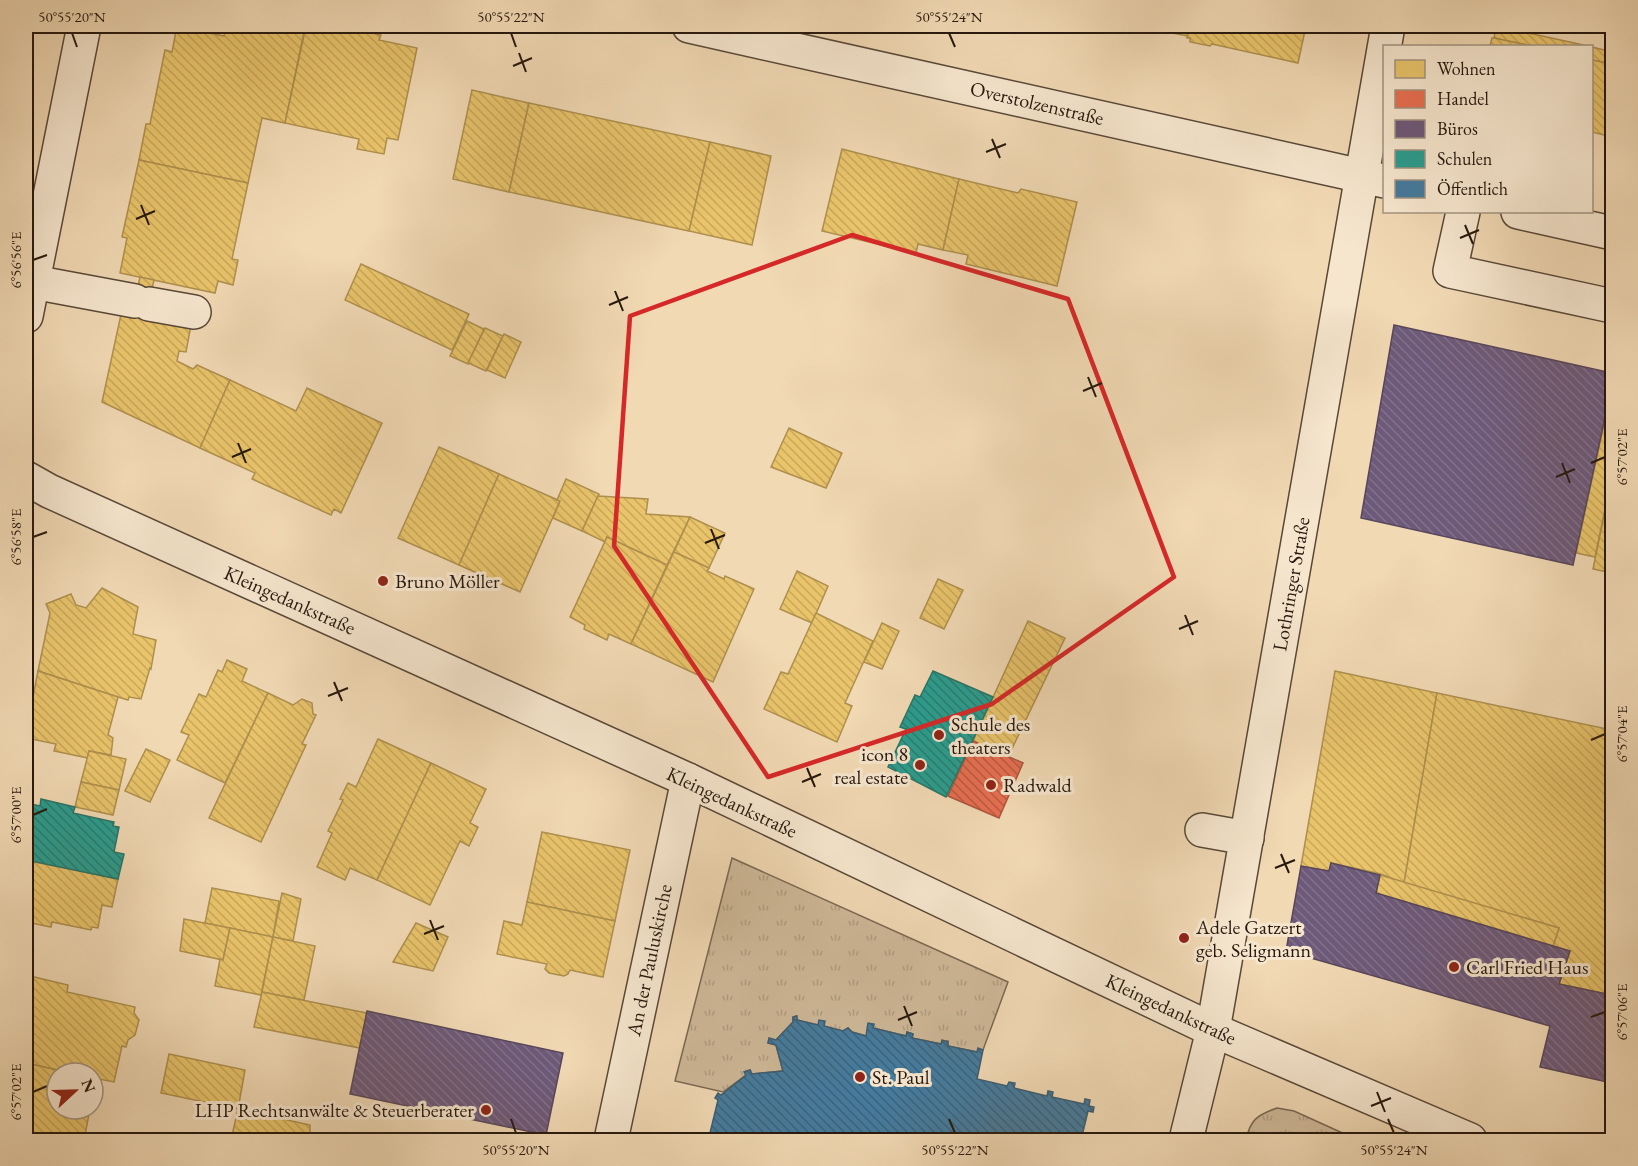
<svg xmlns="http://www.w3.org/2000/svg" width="1638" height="1166" font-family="'EB Garamond',serif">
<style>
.grass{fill:url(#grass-tufts);stroke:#7a6853;stroke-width:1.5}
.homes{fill:url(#homes-back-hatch);stroke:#ae904e;stroke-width:1.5}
.shops{fill:url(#shops-back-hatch);stroke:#ad553d;stroke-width:1.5}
.offices{fill:url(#offices-back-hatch);stroke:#58465a;stroke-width:1.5}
.schools{fill:url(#schools-back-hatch);stroke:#297568;stroke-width:1.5}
.public{fill:url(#public-back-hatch);stroke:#3c5d72;stroke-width:1.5}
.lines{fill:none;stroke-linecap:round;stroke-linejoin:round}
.minor-casing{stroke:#594838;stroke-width:36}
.minor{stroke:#f6e6ce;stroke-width:33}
.marked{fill:none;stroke:#d62828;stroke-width:4.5;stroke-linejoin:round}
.ticks{fill:none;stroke:#26180e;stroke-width:2}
.poi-dot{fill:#8f2418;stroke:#f6e6ce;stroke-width:2}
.labels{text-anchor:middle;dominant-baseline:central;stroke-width:6;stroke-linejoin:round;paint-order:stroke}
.street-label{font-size:20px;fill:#26180e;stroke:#f6e6ce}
.poi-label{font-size:20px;fill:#26180e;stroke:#f6e6ce;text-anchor:start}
.neatline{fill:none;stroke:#26180e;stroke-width:2}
.ticks-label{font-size:15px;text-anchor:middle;fill:#26180e}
</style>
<defs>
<pattern id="grass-tufts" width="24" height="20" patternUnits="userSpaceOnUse" patternTransform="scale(1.5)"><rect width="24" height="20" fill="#ceb898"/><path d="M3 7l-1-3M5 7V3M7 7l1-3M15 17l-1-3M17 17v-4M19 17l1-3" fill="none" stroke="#b19d82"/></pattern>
<pattern id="homes-back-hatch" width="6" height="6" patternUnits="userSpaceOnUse" patternTransform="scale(1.5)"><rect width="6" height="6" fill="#e9c46a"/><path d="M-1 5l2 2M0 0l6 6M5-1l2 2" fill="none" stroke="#c8a85b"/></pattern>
<pattern id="shops-back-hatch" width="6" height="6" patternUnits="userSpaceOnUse" patternTransform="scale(1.5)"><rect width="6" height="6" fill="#e76f51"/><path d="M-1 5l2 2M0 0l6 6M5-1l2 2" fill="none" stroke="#bb5a42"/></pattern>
<pattern id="offices-back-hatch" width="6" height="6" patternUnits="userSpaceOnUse" patternTransform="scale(1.5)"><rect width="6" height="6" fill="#6d597a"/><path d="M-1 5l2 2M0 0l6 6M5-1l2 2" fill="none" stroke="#817189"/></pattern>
<pattern id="schools-back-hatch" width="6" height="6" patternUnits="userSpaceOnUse" patternTransform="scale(1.5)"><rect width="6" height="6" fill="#2a9d8f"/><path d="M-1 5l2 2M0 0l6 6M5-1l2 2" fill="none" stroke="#247f73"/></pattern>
<pattern id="public-back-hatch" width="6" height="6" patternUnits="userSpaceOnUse" patternTransform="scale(1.5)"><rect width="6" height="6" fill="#457b9d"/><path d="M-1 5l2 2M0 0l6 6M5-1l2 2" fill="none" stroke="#39647e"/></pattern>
</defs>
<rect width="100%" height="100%" fill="#f1d9b4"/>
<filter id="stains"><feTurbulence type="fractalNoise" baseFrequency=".00333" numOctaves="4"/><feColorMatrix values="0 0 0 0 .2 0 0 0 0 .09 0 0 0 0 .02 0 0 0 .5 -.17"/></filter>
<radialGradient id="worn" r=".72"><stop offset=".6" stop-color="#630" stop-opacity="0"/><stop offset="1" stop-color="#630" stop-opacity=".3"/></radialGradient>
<g class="grass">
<path d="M732 858 1008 982 983 1050 978 1049 977 1052 948 1046V1041H942L941 1044 912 1038 913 1034 907 1032 906 1036 873 1028 874 1024 866 1036 852 1032 848 1028 843 1031 797 1020 796 1016 793 1017V1022L776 1040 769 1039 768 1043 776 1045 783 1071 752 1074 750 1070 745 1072 746 1075 723 1092 675 1081Z"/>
<path d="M1277 1108 1294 1111 1358 1140H1246C1250 1120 1257 1115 1277 1108Z"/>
</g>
<g class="homes">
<path d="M177 26 224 36 226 26 305 27 285 123 262 118 248 183 139 160 146 124H150L165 50 172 52Z"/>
<path d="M306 26H337L381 35 379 40 417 48 398 140 387 138 384 154 357 149 359 139 285 123Z"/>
<path d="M1137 26H1190L1187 36Z"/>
<path d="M1190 26H1306L1298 63 1212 44 1210 46 1190 42V38H1187Z"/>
<path d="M1496 26 1588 46H1532L1494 38Z"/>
<path d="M1612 30V64L1592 60V47L1608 51Z"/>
<path d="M1492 38H1494L1532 46H1490Z"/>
<path d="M1592 60 1612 64V137L1592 132Z"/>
<path d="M472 90 529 103 509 192 453 179Z"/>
<path d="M529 103 710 142 689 231 509 192Z"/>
<path d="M710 142 771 156 752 245 689 231Z"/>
<path d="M842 149 959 179 943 250 918 244 916 253 822 231Z"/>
<path d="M139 160 248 183 232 259 238 260 233 285 218 281 215 293 120 273 127 238 122 237Z"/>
<path d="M959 179 1018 193 1021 189 1077 202 1057 286 966 264 968 255 943 250Z"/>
<path d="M361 264 469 314 452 350 345 300Z"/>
<path d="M140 277 154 280 146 315 135 301Z"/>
<path d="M122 310 191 325 186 352 179 351 177 361 193 369 197 365 230 380 200 448 102 402Z"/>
<path d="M467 321 484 329 468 364 450 356Z"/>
<path d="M485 328 503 336 486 371 468 363Z"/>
<path d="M504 334 521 342 505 378 487 370Z"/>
<path d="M230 380 296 411 307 388 382 423 341 513 334 509 331 515 252 479 255 473 200 448Z"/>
<path d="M1612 388V476L1595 557 1576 553Z"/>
<path d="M789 428 842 453 826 488 771 467Z"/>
<path d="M439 447 499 474 459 565 398 538Z"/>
<path d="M499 474 560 501 520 592 459 565Z"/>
<path d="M1612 477V573L1593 569Z"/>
<path d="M566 479 599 494 582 531 553 518 560 501 557 500Z"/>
<path d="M598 496 648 499 646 514 690 517 667 565 607 537 605 542 582 531Z"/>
<path d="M690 517 725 533 709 568 674 552Z"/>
<path d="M607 537 667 565 631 644 609 634 607 640 584 629 585 625 570 617Z"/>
<path d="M674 552 709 568 707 571 724 579 725 576 754 589 713 682 631 644Z"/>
<path d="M797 571 828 586 812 623 780 609Z"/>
<path d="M938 579 963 590 944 629 920 618Z"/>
<path d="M102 588 138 607 133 634 156 640 151 669 150 668 141 699 129 697 128 700 118 697 38 671 50 613 46 604 71 594 76 605 86 608Z"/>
<path d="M816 613 873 641 845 703 852 706 837 742 764 709 781 672 788 674Z"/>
<path d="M1028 621 1065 638 1008 757 973 741Z"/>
<path d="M882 623 899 631 882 669 864 662Z"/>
<path d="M227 660 247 669 242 681 268 693 225 783 177 760 189 735 181 732 199 694 206 697 218 670 222 672Z"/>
<path d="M38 671 118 697 108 735 113 738 111 755 89 751 88 758 54 751 56 744 26 738V703L32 702Z"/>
<path d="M1335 671 1437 693 1404 883 1381 874 1331 863 1329 871 1301 866Z"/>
<path d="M268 693 293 705 302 699 312 703 313 714 316 715 302 744 306 745 261 842 209 818Z"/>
<path d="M1437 693 1612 730V995L1559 984 1570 951 1553 946 1559 928 1404 883Z"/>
<path d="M378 739 431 763 377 880 350 868 345 880 317 867 332 833 328 831 343 800 340 799 348 783 356 787Z"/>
<path d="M146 749 170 760 150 802 125 791Z"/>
<path d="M89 751 126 759 119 790 81 782Z"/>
<path d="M431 763 486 789 470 823 478 827 469 846 460 841 430 905 377 880Z"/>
<path d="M81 782 119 790 113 815 75 807Z"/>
<path d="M542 832 630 850 615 921 527 902Z"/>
<path d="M26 860 118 879 112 907 102 905 98 928 92 927 91 930 52 922 51 927 26 922Z"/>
<path d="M1380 875 1559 928 1553 946 1376 893Z"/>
<path d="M212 888 279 901 273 937 205 923Z"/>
<path d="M282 893 301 899 293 941 273 937Z"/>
<path d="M527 902 615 921 603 977 570 970 568 974 564 976 549 973 545 969 547 964 497 954 504 921 522 925Z"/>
<path d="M184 919 230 928 223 960 180 951Z"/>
<path d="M416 923 448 937 433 971 393 962Z"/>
<path d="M230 928 273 937 261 995 215 986 220 959 223 960Z"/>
<path d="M273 937 315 946 304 1000 262 992Z"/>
<path d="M26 975 68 985 67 992 135 1007 134 1013 139 1020 135 1035 128 1040 126 1047 122 1046 114 1082 93 1078V1073H71L26 1063Z"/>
<path d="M262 992 367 1013 360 1048 254 1027Z"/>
<path d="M169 1054 245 1070 238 1109 161 1093Z"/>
<path d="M26 1063 71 1073H57V1109H90L84 1140H26Z"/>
<path d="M238 1109 310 1125V1140H231Z"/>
</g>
<path class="shops" d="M973 741 1023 763 999 818 948 796Z"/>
<g class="offices">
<path d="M1394 325 1612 373V385L1573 565 1361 518Z"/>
<path d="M1331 863 1380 875 1376 893 1570 951 1559 984 1612 995V1083L1540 1067 1550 1026 1286 951 1301 866 1329 871Z"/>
<path d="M367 1011 563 1053 546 1135 350 1094Z"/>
</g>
<g class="schools">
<path d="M933 671 993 697 946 797 888 767 906 729 900 727 915 695 920 697Z"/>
<path d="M41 799 75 807 73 813 114 822 113 826 119 827 114 852 124 854 118 879 26 860V803L40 806Z"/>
</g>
<path class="public" d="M797 1016V1020L818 1025 819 1020 825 1021 824 1026 843 1031 848 1028 852 1032 866 1036 868 1023 874 1024 873 1028 906 1036 907 1032 913 1034 912 1038 941 1044 942 1040 948 1042V1046L977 1052 978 1048 983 1050 977 1079 1007 1086 1009 1082 1015 1083 1014 1088 1047 1096 1048 1091 1053 1092 1052 1097 1084 1104 1085 1099 1090 1100 1089 1106 1094 1107 1093 1112 1088 1111 1081 1140 707 1139V1133H710L718 1100 715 1098 718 1093 721 1095 746 1075 744 1072 750 1070 752 1074 783 1071 776 1045 768 1043 769 1038 776 1040 793 1022V1017Z"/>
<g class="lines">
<g class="minor-casing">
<g id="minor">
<path d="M689 26 1384 181"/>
<path d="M1463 212 1450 271 1612 306"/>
<path d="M1518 212 1612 233"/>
<path d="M33 282 135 301"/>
<path d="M149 304 194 312"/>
<path d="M26 316 84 26"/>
<path d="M26 478 49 491 688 780 1213 1030 1470 1140"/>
<path d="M1202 830 1247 838"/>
<path d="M611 1140 688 780"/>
<path d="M1186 1140 1213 1030 1388 26"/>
</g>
</g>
<use href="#minor" class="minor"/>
</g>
<path class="marked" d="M852 235 1068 299 1174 577 992 704 768 777 614 546 630 316Z"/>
<path class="ticks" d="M72 33 77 47M511 33 516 47M949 33 955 47M519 53 526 72M513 66 532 58M992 139 1000 158M986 152 1006 144M141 205 149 225M136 219 155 211M1465 225 1473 244M1460 238 1479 230M33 260 47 255M615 291 623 311M609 305 628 297M1088 377 1096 397M1083 391 1102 383M238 443 246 463M232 457 251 449M1562 463 1570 483M1591 463 1605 457M1556 477 1575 469M711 529 719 549M33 537 47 532M705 543 725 535M1185 615 1193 635M1179 629 1198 621M334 682 342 701M328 696 348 688M1591 740 1605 734M807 768 815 787M802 782 821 774M33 815 47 809M1281 854 1289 873M1275 868 1295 860M430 920 438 940M424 934 444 926M904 1006 912 1026M1591 1017 1605 1012M898 1020 917 1012M33 1092 47 1086M1377 1092 1385 1112M1371 1106 1391 1098M511 1119 516 1133M949 1119 955 1133M1388 1119 1394 1133"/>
<g class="poi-dot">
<circle cx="383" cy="581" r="6"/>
<circle cx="939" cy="735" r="6"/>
<circle cx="920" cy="765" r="6"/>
<circle cx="991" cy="785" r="6"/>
<circle cx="1184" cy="938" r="6"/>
<circle cx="1454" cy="967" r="6"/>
<circle cx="860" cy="1077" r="6"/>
<circle cx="486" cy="1110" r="6"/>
</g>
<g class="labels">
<g class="street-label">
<text transform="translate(1037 103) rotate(13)">Overstolzenstraße</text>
<text transform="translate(1291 584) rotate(-80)">Lothringer Straße</text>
<text transform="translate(290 600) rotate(24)">Kleingedankstraße</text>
<text transform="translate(732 802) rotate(25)">Kleingedankstraße</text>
<text transform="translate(649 960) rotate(-78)">An der Pauluskirche</text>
<text transform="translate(1171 1009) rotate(25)">Kleingedankstraße</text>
</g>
<g class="poi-label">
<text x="395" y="581">Bruno Möller</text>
<text x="951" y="724">Schule des<tspan x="951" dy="23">theaters</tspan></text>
<text x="908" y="754" text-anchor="end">icon 8<tspan x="908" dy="23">real estate</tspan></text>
<text x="1003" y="785">Radwald</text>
<text x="1196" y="927">Adele Gatzert<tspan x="1196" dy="23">geb. Seligmann</tspan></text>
<text x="1466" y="967">Carl Fried Haus</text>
<text x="872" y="1077">St. Paul</text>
<text x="474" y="1110" text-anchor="end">LHP Rechtsanwälte &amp; Steuerberater</text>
</g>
</g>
<rect width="1638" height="1166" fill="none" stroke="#f1d9b4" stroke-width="66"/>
<rect x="1383" y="45" width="210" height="168" fill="#f6e6ce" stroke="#a39481" stroke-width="1.5"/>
<rect x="1395" y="60" width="30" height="18" fill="#e9c46a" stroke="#a39481" stroke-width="1.5"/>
<text x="1437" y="75" font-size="18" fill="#26180e">Wohnen</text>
<rect x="1395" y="90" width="30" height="18" fill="#e76f51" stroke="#a39481" stroke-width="1.5"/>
<text x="1437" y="105" font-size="18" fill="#26180e">Handel</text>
<rect x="1395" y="120" width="30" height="18" fill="#6d597a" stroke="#a39481" stroke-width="1.5"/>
<text x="1437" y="135" font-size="18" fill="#26180e">Büros</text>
<rect x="1395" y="150" width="30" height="18" fill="#2a9d8f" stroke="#a39481" stroke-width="1.5"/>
<text x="1437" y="165" font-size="18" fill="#26180e">Schulen</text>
<rect x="1395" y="180" width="30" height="18" fill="#457b9d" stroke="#a39481" stroke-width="1.5"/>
<text x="1437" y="195" font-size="18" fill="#26180e">Öffentlich</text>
<g transform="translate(75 1091) rotate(68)"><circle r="28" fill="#f6e6ce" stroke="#a39481" stroke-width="1.5"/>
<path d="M0-4.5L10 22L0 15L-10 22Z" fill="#8f2418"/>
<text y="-9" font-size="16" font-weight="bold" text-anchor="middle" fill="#26180e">N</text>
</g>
<rect x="33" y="33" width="1572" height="1100" class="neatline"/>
<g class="ticks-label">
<text x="72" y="22">50°55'20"N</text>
<text x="511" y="22">50°55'22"N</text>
<text x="949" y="22">50°55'24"N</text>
<text transform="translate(16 260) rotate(-90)" y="5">6°56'56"E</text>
<text transform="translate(1622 457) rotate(-90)" y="5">6°57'02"E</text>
<text transform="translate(16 537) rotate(-90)" y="5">6°56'58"E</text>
<text transform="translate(1622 734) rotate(-90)" y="5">6°57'04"E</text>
<text transform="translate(16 815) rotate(-90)" y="5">6°57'00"E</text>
<text transform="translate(1622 1012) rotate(-90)" y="5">6°57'06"E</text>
<text transform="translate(16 1092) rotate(-90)" y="5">6°57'02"E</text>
<text x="516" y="1155">50°55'20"N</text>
<text x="955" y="1155">50°55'22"N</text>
<text x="1394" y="1155">50°55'24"N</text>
</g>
<rect width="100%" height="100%" filter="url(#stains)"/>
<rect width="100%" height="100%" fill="url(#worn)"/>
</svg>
